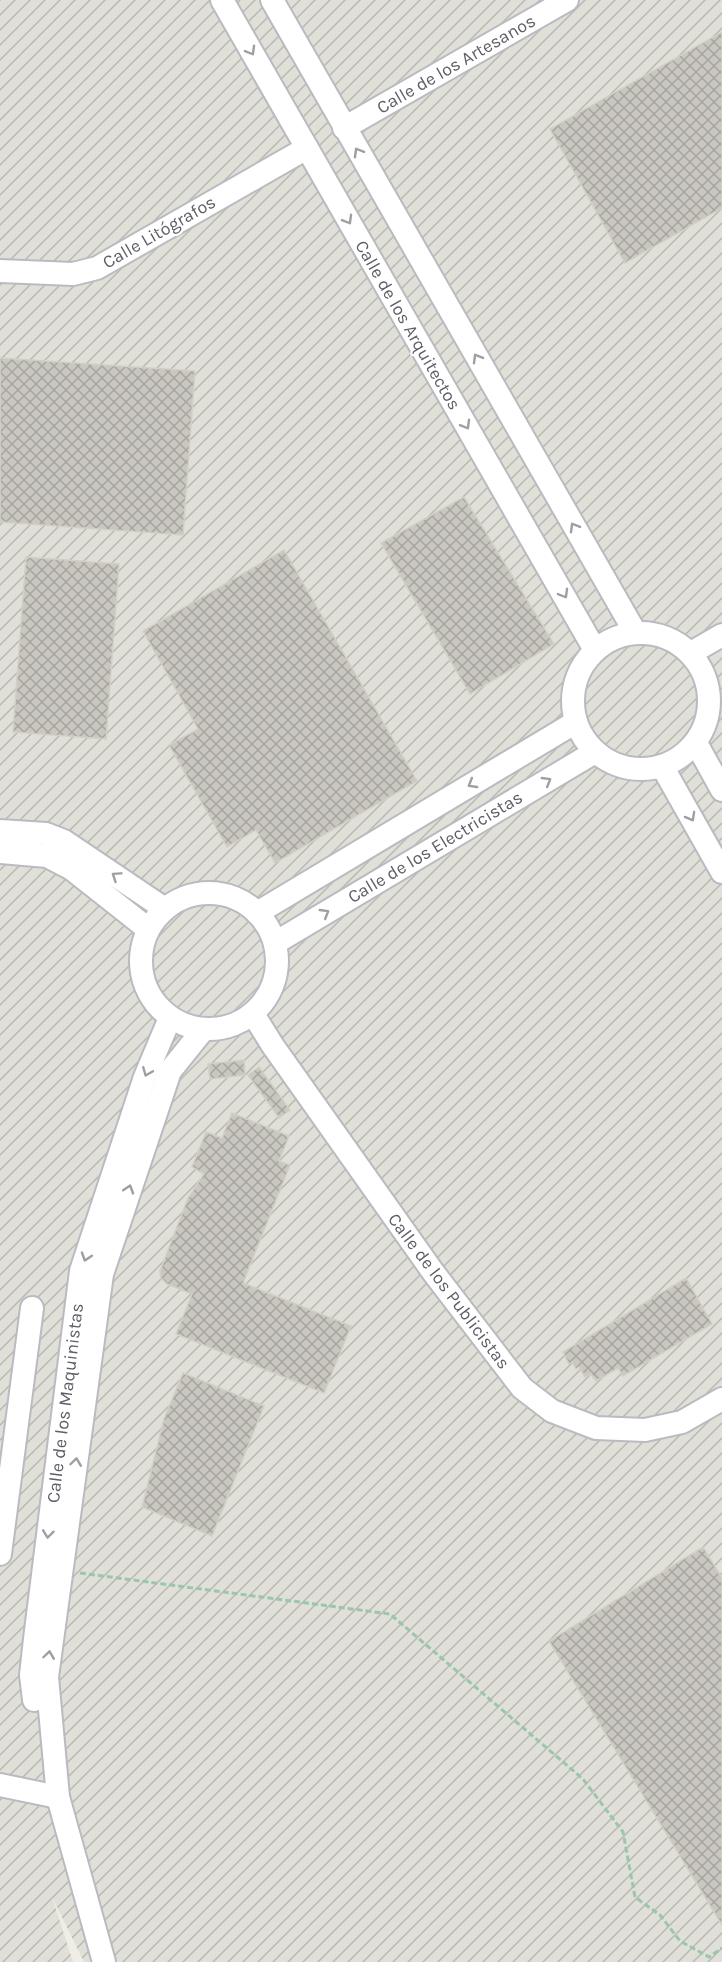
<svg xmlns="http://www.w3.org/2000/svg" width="722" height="1962" font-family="Karla,sans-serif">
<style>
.industrial{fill:url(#industrial-furrows)}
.building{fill:url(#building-cross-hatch);stroke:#d3d0c2;stroke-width:1.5}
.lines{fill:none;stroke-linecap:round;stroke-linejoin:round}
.minor-casing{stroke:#b9bbc0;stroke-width:26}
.path{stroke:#9ac7ab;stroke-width:3;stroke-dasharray:6 3;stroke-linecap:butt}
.minor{stroke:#fff;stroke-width:22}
.oneway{stroke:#9d9fa3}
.labels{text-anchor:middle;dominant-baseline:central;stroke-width:4.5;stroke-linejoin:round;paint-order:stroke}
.street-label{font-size:18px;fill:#5c5f65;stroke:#fff}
</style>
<defs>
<pattern id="industrial-furrows" width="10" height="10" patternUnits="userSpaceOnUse" patternTransform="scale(1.5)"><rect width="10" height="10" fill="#e0dfd8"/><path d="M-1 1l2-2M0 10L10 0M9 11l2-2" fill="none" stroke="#b9b8b3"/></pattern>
<pattern id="building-cross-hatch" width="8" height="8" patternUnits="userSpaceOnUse" patternTransform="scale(1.5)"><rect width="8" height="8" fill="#cac7c1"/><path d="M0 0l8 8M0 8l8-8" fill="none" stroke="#a7a5a0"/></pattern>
</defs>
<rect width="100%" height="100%" fill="#efede4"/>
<path class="industrial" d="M0 0H722V1962H84L52 1897 73 1962H0Z"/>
<g class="building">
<path d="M722 32V208L625 263 550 129Z"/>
<path d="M0 358 195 371 183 535 0 522Z"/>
<path d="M464 497 554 644 470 694 381 543Z"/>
<path d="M284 550 417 781 275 863 256 830 227 847 169 745 198 729 143 631Z"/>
<path d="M26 557 119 564 106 739 13 732Z"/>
<path d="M244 1060 245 1075 210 1079 208 1064Z"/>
<path d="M259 1067 290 1110 279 1118 248 1075Z"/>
<path d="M232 1113 289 1136 279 1161 290 1165 243 1283 351 1326 324 1393 176 1334 192 1294 167 1284 161 1278 160 1271 188 1198 204 1174 192 1167 206 1132 222 1138Z"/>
<path d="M686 1278 712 1324 623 1376 618 1368 596 1381 591 1374 585 1377 579 1367 576 1369 572 1362 569 1364 563 1352Z"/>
<path d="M183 1373 264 1406 212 1536 142 1507 164 1419Z"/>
<path d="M703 1547 722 1578V1925L549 1641Z"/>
</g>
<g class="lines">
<g class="minor-casing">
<g id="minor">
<path d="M222 0 595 650"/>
<path d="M272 0 635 632"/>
<path d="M344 128 567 0"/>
<path d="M0 271 73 274 97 268 307 148"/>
<circle cx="641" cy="701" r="68"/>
<path d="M691 653 722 635"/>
<path d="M696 743 722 790"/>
<path d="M662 766 722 872"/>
<path d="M0 831 46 834 64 841 165 909"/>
<path d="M0 852 47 856 72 869 148 929"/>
<circle cx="209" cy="961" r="68"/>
<path d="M257 913 576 722"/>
<path d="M275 943 595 752"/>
<path d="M253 1014 273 1046 433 1272 522 1388 552 1411 596 1428 645 1430 682 1422 722 1399"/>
<path d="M0 1554 32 1308"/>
<path d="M34 1700 31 1675 35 1639 81 1271 145 1077 170 1018"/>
<path d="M0 1785 58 1797"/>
<path d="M104 1962 58 1797 47 1677 102 1274 170 1071 203 1030"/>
</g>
</g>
<path class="path" d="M80 1573 390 1614 583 1779 623 1832 635 1897 660 1915 680 1941 709 1957 722 1948"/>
<use href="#minor" class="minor"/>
</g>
<defs><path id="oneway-chevron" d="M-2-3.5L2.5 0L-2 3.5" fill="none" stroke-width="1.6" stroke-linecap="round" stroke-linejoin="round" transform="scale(1.5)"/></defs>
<g class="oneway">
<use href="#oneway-chevron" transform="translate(251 51) rotate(60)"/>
<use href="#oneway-chevron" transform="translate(358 152) rotate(-120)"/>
<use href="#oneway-chevron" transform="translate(348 220) rotate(60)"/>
<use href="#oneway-chevron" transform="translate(477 358) rotate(-120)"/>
<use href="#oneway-chevron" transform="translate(466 425) rotate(60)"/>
<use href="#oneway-chevron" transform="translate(574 527) rotate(-120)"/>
<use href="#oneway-chevron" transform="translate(564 594) rotate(60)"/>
<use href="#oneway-chevron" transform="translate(547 781) rotate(-31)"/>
<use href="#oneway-chevron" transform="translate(472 784) rotate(149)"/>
<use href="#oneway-chevron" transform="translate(691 817) rotate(61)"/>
<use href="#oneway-chevron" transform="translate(116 876) rotate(-146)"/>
<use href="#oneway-chevron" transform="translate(325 913) rotate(-31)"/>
<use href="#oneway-chevron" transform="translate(147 1072) rotate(112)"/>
<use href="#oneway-chevron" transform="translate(129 1189) rotate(-72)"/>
<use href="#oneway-chevron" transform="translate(86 1257) rotate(108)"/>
<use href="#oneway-chevron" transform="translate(76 1462) rotate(-82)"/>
<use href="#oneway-chevron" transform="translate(48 1534) rotate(97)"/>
<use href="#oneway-chevron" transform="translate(49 1655) rotate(-82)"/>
</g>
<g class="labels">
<g class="street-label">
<text transform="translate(456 64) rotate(-30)">Calle de los Artesanos</text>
<text transform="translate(159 232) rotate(-30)">Calle Litógrafos</text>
<text transform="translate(408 325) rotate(60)">Calle de los Arquitectos</text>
<text transform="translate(435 847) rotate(-31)">Calle de los Electricistas</text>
<text transform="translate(449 1291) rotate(53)">Calle de los Publicistas</text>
<text transform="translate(65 1403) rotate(-83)">Calle de los Maquinistas</text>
</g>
</g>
</svg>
